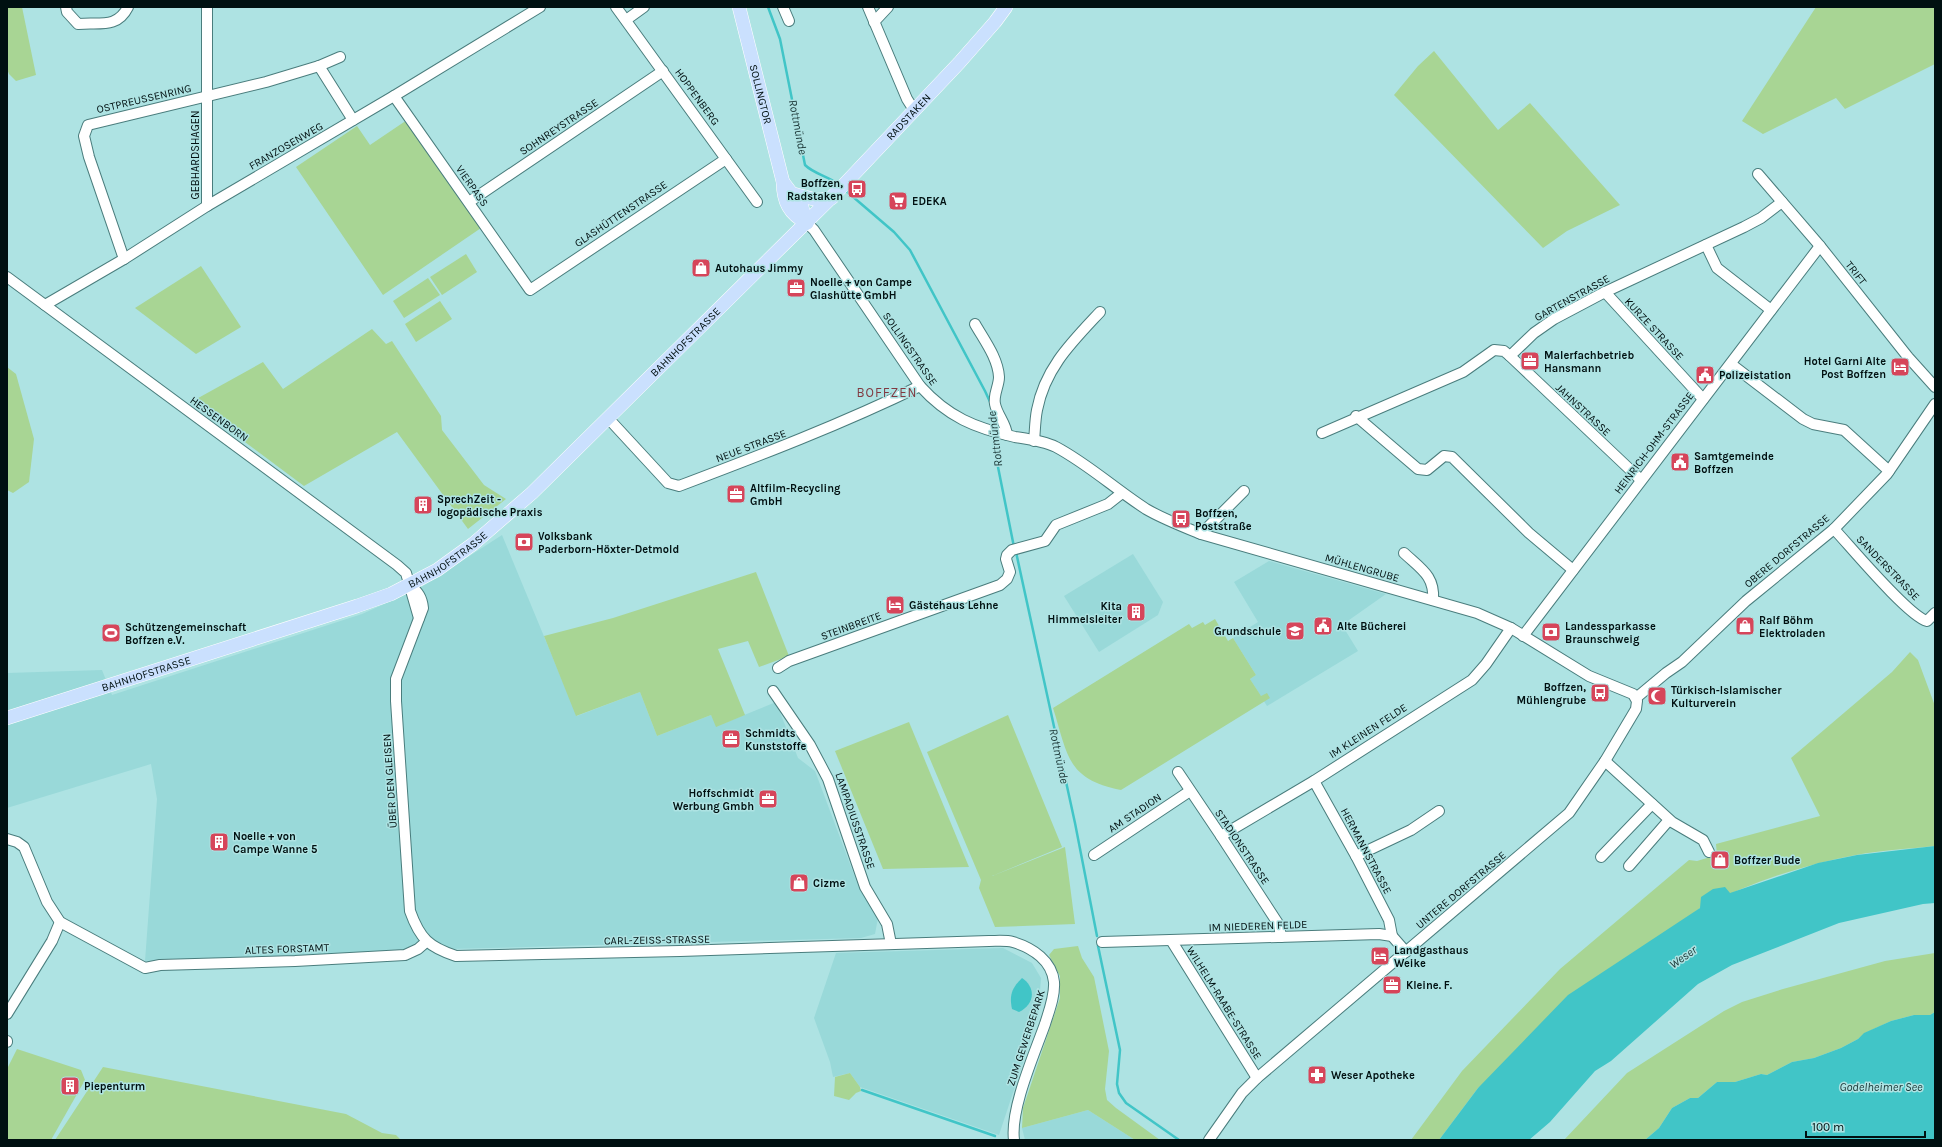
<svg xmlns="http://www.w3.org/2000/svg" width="1942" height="1147" font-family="Karla,sans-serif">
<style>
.built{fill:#99d9d9}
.green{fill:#a8d594}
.water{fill:#41c5c7}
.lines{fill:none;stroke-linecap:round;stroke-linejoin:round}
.stream{stroke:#41c5c7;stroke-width:2.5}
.minor-casing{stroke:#4a7d7d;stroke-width:12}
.major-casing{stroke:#fff;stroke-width:14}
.minor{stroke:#fff;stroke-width:10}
.major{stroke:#cae0fe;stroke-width:13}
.labels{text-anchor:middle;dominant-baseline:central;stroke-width:3;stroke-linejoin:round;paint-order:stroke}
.street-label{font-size:11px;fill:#001011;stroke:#aee3e3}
.poi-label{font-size:11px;font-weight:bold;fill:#001011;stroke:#aee3e3;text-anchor:start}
.water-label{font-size:12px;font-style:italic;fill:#193535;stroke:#aee3e3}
.quarter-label{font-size:13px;letter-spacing:1px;fill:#813940;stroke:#aee3e3}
</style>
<rect width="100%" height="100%" fill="#aee3e3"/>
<g class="built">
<path d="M502 535 577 716 640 692 657 736 711 715 717 726 776 702 798 758 815 771 859 888 878 918 875 934 861 938 450 949 145 961 157 799 151 764 7 808V673L102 670 112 695 362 614 420 588Z"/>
<path d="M1133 554 1163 602 1158 615 1099 652 1064 596Z"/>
<path d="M1269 561 1386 594 1342 625 1358 651 1267 706 1250 679 1256 675 1233 638 1258 622 1234 582Z"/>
<path d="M1003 948 1032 963 1041 978 1038 1017 999 1135 860 1087 850 1073 833 1077 830 1062 814 1018 836 953Z"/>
<path d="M1088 1110 1135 1140H1025L1022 1128Z"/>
</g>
<g class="green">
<path d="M7 7H22L36 75 16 81 9 74 7 69Z"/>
<path d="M1816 7H1935V64L1845 109 1836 98 1763 134 1742 121Z"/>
<path d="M1434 51 1498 130 1530 103 1620 205 1567 231 1543 248 1394 95 1418 66Z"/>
<path d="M407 120 481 228 383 295 296 167 357 126 370 145Z"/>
<path d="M466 254 477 272 442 295 430 277Z"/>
<path d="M201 266 241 327 196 354 135 308Z"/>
<path d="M428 278 440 295 404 318 393 301Z"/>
<path d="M440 301 452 319 416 342 405 324Z"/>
<path d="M372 329 386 344 392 341 441 416 442 430 484 485 506 499 468 529 397 432 304 486 191 402 263 362 283 389Z"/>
<path d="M7 367 16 374 34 439 29 482 13 493 7 490Z"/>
<path d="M756 572 789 656 759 667 748 641 718 649 745 715 716 727 711 715 657 736 640 692 576 716 544 636 613 618Z"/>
<path d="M1215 619 1228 641 1233 638 1256 675 1250 679 1261 696 1267 693 1270 698 1121 790C1066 779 1068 755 1053 708L1189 624 1192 628 1203 622 1205 625Z"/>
<path d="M1910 652 1918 660 1935 706V846C1909 849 1882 850 1856 855 1802 865 1749 883 1700 908L1478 1088 1439 1140H1411L1462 1071 1560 969 1689 860 1697 861 1717 855 1716 844 1820 816 1791 758 1892 672Z"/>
<path d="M1008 715 1062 847 992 876 1065 847 1075 924 995 927 979 888 981 880 927 752Z"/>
<path d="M909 722 969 867 883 869 835 751Z"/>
<path d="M1078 946 1082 958 1094 977 1109 1051 1105 1089 1107 1100 1116 1108 1160 1140H1135L1088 1110 1022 1128 1023 1108 1060 998V976L1049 955 1054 949Z"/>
<path d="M1935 953V1012L1930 1015H1914L1891 1021 1865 1033 1858 1039 1841 1048 1814 1058 1792 1062 1767 1075 1761 1074 1735 1082H1717L1698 1098H1690L1672 1108 1659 1128 1645 1140H1564L1627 1073 1724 1011 1742 1002 1783 989 1885 961Z"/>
<path d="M17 1049 81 1070 85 1080 51 1140H7V1069Z"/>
<path d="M103 1067 346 1114 382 1133 396 1135 401 1140H55Z"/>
<path d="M850 1073 860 1087 861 1091 856 1093 849 1100 834 1096 835 1077Z"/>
</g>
<g class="water">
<path d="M1935 846V903L1923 904 1839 923 1732 965 1698 984 1611 1061 1595 1071 1550 1122 1529 1140H1439L1478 1088 1568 995 1700 908 1701 897 1713 889 1725 887 1730 893 1818 863 1857 855Z"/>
<path d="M1022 978C1037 988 1034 1005 1019 1012L1012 1009C1009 995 1012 988 1022 978Z"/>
<path d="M1935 1012V1140H1645L1659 1128 1672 1108 1690 1098H1698L1717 1082H1735L1761 1074 1767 1075 1792 1062 1814 1058 1841 1048 1858 1039 1864 1033 1891 1021 1914 1015H1930Z"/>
</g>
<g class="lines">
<g class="stream">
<path d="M768 7 780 39 805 165C814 174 828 176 838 184"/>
<path d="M845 190 894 232 910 250 985 391 991 404"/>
<path d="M995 429 996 418"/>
<path d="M994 434V447L1014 547"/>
<path d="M1016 552 1075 823 1097 936"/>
<path d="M1098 946 1120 1050 1117 1084 1119 1093 1126 1103 1179 1140"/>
<path d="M862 1090 995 1136"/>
</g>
<g class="minor-casing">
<g id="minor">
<path d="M66 7 67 12 78 24C99 22 117 29 128 7"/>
<path d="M616 7 757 202"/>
<path d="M783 7 789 21"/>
<path d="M868 7 907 99 914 110"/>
<path d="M626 20 644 7"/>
<path d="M874 22 888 7"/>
<path d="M319 66 353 120"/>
<path d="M394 96 530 290 726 159"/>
<path d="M1758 174 1820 246 1908 357 1935 387"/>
<path d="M469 202 663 71"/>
<path d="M207 206V7"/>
<path d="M807 223 814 230 920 386C948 417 975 428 1015 437 1028 439 1044 441 1056 447 1088 464 1115 489 1146 509 1163 519 1182 526 1201 534L1477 613 1511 628 1589 676 1633 694 1637 701 1636 709 1605 761 1569 813 1257 1078 1242 1093 1209 1140"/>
<path d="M1706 245 1717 268 1771 310"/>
<path d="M124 259 89 157 84 136 88 125 266 82 319 66 340 57"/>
<path d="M7 277 397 565 406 573 419 618"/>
<path d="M1605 292 1703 399"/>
<path d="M45 305 124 259 207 206 394 96 540 7"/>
<path d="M975 324C984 340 998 358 999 377 999 386 993 395 995 404 997 415 1006 423 1007 435"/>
<path d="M1510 356 1641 480"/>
<path d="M1731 364 1803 419 1813 424 1844 430 1889 471"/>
<path d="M1356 416 1418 469 1427 470 1444 456 1452 457 1529 533 1573 570"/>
<path d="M608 418 668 483 679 486C761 455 842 424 920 386"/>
<path d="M1322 433 1463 372 1494 350 1504 351 1510 356 1534 333 1554 319 1605 292 1744 227 1761 218 1782 202"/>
<path d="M1034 441C1035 431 1035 420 1037 410 1045 368 1072 342 1100 312"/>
<path d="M1834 529C1850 546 1908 616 1927 621L1935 613"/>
<path d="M1201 534 1244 491"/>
<path d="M1404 553C1421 569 1435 576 1433 600"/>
<path d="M410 585C418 592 422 597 423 608L396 679V701L410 911C420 939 429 947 456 956L680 951 989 941C997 941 1006 940 1013 942 1033 948 1052 961 1054 982 1055 996 1049 1011 1045 1024 1034 1055 1010 1109 1014 1140"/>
<path d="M1523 636 1820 246"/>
<path d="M778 668 789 661 1000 585 1007 579 1010 572 1006 559 1007 555 1012 550 1045 541 1056 525 1108 504 1122 493"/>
<path d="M773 691 810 745 828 779 865 887 887 924 891 944"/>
<path d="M1636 698 1666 673 1682 662 1746 601 1834 529 1887 474 1935 404"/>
<path d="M1605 761 1672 822 1703 840 1709 852"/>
<path d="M1178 772 1221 836 1279 925 1281 937"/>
<path d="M1314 781 1356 856 1389 920 1392 936"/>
<path d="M1221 836 1314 781 1472 680 1486 664 1511 628"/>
<path d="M7 839 17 842 24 847 47 902 60 922 145 968 160 965 295 961 405 955 418 949 426 942"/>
<path d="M1094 855 1190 791"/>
<path d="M1356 856 1411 830 1439 811"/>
<path d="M1601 857 1652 804"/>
<path d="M1629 866 1669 820"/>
<path d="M1171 940 1257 1078"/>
<path d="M1102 942 1379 934 1392 936 1406 952"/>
<path d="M7 1014 52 941 60 922"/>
<path d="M7 1041V1042"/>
</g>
</g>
<g class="major-casing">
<g id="major">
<path id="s1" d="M739 7 783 182C783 201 789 214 807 223"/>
<path d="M783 182 802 207 807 223"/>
<path d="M794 194 817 200 832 198"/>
<path id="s2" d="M7 718 357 606 391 594 437 570 473 544 532 493 838 191 959 63 995 22 1006 7"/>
</g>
</g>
<use href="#minor" class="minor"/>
<use href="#major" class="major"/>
</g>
<defs>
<g id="bus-square" transform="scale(1)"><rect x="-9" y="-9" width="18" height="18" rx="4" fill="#d6455a" stroke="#aee3e3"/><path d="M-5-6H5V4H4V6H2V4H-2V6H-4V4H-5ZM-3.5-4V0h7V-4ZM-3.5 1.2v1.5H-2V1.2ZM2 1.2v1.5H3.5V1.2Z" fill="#fff"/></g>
<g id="supermarket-square" transform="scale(1)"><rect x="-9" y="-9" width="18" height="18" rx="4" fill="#d6455a" stroke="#aee3e3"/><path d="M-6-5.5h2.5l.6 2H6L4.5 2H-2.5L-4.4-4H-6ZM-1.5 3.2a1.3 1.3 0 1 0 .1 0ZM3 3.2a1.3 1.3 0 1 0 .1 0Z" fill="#fff"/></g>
<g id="shop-square" transform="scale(1)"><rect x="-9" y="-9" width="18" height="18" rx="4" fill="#d6455a" stroke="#aee3e3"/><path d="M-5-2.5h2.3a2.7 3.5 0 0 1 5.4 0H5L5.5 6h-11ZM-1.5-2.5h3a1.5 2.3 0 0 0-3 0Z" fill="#fff"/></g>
<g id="office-square" transform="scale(1)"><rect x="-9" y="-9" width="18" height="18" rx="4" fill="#d6455a" stroke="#aee3e3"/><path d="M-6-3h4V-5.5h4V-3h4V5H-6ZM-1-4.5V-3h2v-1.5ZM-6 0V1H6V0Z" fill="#fff"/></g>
<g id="hotel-square" transform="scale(1)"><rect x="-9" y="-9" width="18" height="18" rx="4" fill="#d6455a" stroke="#aee3e3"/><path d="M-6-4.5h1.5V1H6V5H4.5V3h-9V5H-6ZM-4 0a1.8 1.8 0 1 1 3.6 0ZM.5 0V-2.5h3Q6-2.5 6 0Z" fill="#fff"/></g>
<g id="civic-square" transform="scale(1)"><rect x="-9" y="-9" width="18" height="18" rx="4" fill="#d6455a" stroke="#aee3e3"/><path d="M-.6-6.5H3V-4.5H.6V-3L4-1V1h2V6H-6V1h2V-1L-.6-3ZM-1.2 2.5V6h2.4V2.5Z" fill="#fff"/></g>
<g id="building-square" transform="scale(1)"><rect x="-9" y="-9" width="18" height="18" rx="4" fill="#d6455a" stroke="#aee3e3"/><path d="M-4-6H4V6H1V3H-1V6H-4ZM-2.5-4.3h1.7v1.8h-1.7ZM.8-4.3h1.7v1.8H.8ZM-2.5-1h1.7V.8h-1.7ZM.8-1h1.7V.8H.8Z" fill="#fff"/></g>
<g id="bank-square" transform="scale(1)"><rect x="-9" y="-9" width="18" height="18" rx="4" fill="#d6455a" stroke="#aee3e3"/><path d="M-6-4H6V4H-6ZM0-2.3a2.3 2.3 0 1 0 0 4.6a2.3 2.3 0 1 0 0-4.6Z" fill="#fff"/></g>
<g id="school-square" transform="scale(1)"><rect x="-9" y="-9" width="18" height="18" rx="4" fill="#d6455a" stroke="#aee3e3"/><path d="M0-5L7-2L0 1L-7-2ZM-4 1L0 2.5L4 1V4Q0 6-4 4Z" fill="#fff"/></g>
<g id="stadium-square" transform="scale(1)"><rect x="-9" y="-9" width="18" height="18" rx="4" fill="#d6455a" stroke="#aee3e3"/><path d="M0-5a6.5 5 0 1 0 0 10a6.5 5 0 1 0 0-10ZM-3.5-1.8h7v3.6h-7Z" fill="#fff"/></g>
<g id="mosque-square" transform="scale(1)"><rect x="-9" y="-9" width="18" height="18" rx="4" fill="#d6455a" stroke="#aee3e3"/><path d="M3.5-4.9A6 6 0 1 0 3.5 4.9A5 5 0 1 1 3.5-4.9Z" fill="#fff"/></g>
<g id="pharmacy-square" transform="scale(1)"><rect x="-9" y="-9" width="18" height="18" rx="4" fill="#d6455a" stroke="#aee3e3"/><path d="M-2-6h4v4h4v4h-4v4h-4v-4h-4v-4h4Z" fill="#fff"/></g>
</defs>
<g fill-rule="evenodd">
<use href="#bus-square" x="857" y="189"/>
<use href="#supermarket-square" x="898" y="201"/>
<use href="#shop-square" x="701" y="268"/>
<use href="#office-square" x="796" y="288"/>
<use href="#office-square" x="1530" y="361"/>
<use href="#hotel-square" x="1900" y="367"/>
<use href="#civic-square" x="1705" y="375"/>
<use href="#civic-square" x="1680" y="462"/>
<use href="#office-square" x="736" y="494"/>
<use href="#building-square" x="423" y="505"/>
<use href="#bus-square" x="1181" y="519"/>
<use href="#bank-square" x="524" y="542"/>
<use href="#hotel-square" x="895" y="605"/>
<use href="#building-square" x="1136" y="612"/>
<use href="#civic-square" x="1323" y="626"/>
<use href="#shop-square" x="1745" y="626"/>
<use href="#school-square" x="1295" y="631"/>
<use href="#bank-square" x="1551" y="632"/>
<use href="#stadium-square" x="111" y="633"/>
<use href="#bus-square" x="1600" y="693"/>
<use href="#mosque-square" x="1657" y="696"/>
<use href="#office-square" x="731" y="739"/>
<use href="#office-square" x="768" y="799"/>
<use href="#building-square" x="219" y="842"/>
<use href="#shop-square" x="1720" y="860"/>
<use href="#shop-square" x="799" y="883"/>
<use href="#hotel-square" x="1380" y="956"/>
<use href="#office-square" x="1392" y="985"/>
<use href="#pharmacy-square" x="1317" y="1075"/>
<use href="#building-square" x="70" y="1086"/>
</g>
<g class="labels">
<g class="street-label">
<text stroke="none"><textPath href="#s1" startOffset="90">SOLLINGTOR</textPath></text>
<text transform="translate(697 97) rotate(54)">HOPPENBERG</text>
<text transform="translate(144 99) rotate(-13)">OSTPREUSSENRING</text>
<text stroke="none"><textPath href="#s2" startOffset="1110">RADSTAKEN</textPath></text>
<text transform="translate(559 127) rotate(-34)">SOHNREYSTRASSE</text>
<text transform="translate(286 146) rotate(-30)">FRANZOSENWEG</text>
<text transform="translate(195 155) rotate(-90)">GEBHARDSHAGEN</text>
<text transform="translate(472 186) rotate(55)">VIERPASS</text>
<text transform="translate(621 214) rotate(-34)">GLASHÜTTENSTRASSE</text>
<text transform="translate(1856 273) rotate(52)">TRIFT</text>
<text transform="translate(1572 298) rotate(-29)">GARTENSTRASSE</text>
<text transform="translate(1654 329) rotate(47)">KURZE STRASSE</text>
<text stroke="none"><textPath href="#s2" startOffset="793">BAHNHOFSTRASSE</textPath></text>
<text transform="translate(910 349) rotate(55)">SOLLINGSTRASSE</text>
<text transform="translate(1583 410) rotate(43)">JAHNSTRASSE</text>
<text transform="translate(219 419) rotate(36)">HESSENBORN</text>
<text transform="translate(1654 443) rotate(-53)">HEINRICH-OHM-STRASSE</text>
<text transform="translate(751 446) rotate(-21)">NEUE STRASSE</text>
<text transform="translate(1787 551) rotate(-40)">OBERE DORFSTRASSE</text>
<text stroke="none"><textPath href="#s2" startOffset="470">BAHNHOFSTRASSE</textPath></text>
<text transform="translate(1362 568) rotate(16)">MÜHLENGRUBE</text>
<text transform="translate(1888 568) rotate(46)">SANDERSTRASSE</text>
<text transform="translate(851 626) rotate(-20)">STEINBREITE</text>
<text stroke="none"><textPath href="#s2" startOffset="146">BAHNHOFSTRASSE</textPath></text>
<text transform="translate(1368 731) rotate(-33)">IM KLEINEN FELDE</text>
<text transform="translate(390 781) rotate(-94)">ÜBER DEN GLEISEN</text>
<text transform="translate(1135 813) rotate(-34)">AM STADION</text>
<text transform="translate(855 821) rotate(71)">LAMPADIUSSTRASSE</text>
<text transform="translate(1242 847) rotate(56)">STADIONSTRASSE</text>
<text transform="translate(1366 851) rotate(62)">HERMANNSTRASSE</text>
<text transform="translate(1461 890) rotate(-40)">UNTERE DORFSTRASSE</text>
<text transform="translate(1258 926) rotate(-2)">IM NIEDEREN FELDE</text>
<text transform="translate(657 940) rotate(-1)">CARL-ZEISS-STRASSE</text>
<text transform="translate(287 949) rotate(-2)">ALTES FORSTAMT</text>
<text transform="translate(1224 1003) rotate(58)">WILHELM-RAABE-STRASSE</text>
<text transform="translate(1026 1038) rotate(-72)">ZUM GEWERBEPARK</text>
</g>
<g class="poi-label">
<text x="843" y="183" text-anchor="end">Boffzen,<tspan x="843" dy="13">Radstaken</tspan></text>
<text x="912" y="201">EDEKA</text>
<text x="715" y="268">Autohaus Jimmy</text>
<text x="810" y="282">Noelle + von Campe<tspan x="810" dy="13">Glashütte GmbH</tspan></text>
<text x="1544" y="355">Malerfachbetrieb<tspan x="1544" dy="13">Hansmann</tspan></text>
<text x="1886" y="361" text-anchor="end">Hotel Garni Alte<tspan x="1886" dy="13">Post Boffzen</tspan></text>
<text x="1719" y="375">Polizeistation</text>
<text x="1694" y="456">Samtgemeinde<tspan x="1694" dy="13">Boffzen</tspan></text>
<text x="750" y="488">Altfilm-Recycling<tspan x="750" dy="13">GmbH</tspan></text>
<text x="437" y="499">SprechZeit -<tspan x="437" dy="13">logopädische Praxis</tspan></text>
<text x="1195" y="513">Boffzen,<tspan x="1195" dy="13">Poststraße</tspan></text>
<text x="538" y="536">Volksbank<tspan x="538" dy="13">Paderborn-Höxter-Detmold</tspan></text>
<text x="909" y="605">Gästehaus Lehne</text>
<text x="1122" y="606" text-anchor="end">Kita<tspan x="1122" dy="13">Himmelsleiter</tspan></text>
<text x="1759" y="620">Ralf Böhm<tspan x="1759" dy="13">Elektroladen</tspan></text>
<text x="1337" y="626">Alte Bücherei</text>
<text x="1565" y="626">Landessparkasse<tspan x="1565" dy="13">Braunschweig</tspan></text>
<text x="125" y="627">Schützengemeinschaft<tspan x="125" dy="13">Boffzen e.V.</tspan></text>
<text x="1281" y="631" text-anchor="end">Grundschule</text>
<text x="1586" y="687" text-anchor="end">Boffzen,<tspan x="1586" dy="13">Mühlengrube</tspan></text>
<text x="1671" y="690">Türkisch-Islamischer<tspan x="1671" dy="13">Kulturverein</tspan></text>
<text x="745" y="733">Schmidts<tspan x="745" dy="13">Kunststoffe</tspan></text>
<text x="754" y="793" text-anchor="end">Hoffschmidt<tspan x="754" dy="13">Werbung Gmbh</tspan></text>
<text x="233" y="836">Noelle + von<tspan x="233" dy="13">Campe Wanne 5</tspan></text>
<text x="1734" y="860">Boffzer Bude</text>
<text x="813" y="883">Cizme</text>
<text x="1394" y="950">Landgasthaus<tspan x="1394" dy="13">Weike</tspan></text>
<text x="1406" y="985">Kleine. F.</text>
<text x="1331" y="1075">Weser Apotheke</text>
<text x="84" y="1086">Piepenturm</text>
</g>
<g class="water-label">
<text transform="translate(798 127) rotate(79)">Rottmünde</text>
<text transform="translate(995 439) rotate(-97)">Rottmünde</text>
<text transform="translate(1059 756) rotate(78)">Rottmünde</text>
<text transform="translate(1683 957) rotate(-35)">Weser</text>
<text x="1881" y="1087">Godelheimer See</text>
</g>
<g class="quarter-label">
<text x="887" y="392">BOFFZEN</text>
</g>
</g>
<rect width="1942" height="1147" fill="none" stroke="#001011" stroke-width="16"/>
<path d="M1806 1131v6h119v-6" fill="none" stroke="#001011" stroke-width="2"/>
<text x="1812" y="1131" font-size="12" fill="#001011" stroke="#aee3e3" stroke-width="3" paint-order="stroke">100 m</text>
</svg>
